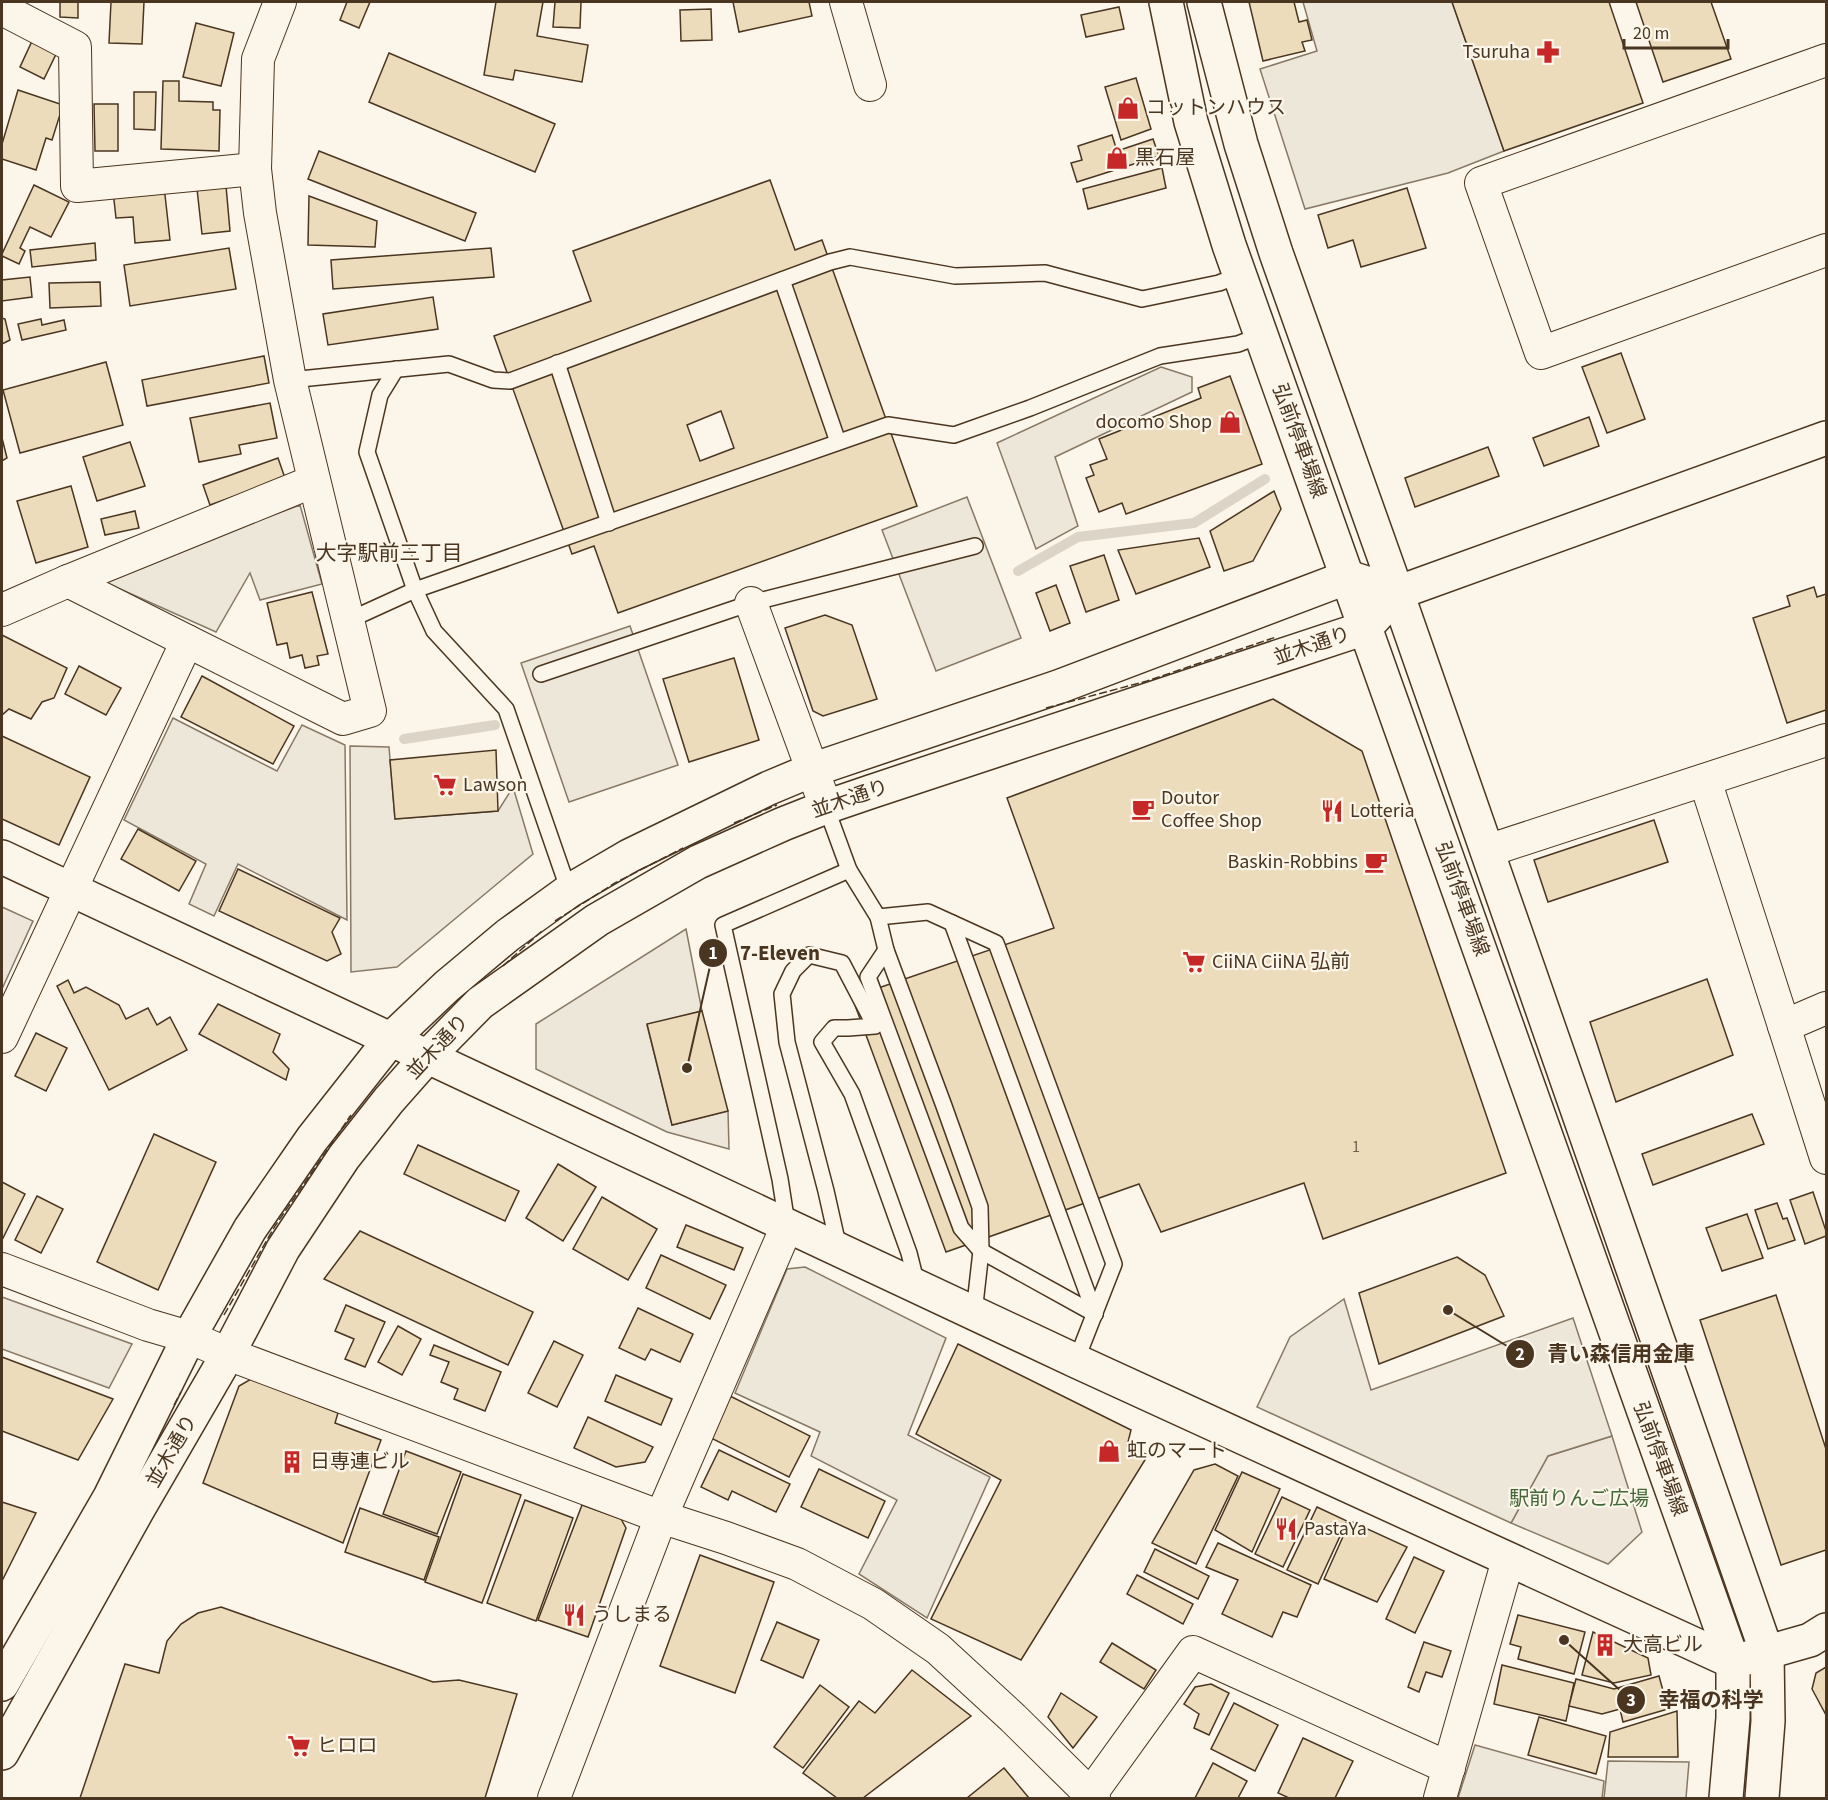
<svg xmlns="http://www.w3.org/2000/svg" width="1828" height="1800" font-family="'Source Sans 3','Noto Sans JP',sans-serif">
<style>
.green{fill:#ede6d9;stroke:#887966;stroke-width:1.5}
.parking{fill:#ede7d9;stroke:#887966;stroke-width:1.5}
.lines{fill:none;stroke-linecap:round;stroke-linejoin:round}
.stream{stroke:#dcd4c6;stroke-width:10}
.building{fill:#ecdcbc;stroke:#4a3520;stroke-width:1.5;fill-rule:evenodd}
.lane-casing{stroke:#4a3520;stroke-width:18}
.street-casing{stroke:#4a3520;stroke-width:34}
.secondary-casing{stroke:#4a3520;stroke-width:36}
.primary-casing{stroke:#4a3520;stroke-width:36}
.lane{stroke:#fbf6e9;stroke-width:15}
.street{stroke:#fbf6e9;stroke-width:32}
.secondary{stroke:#fbf6e9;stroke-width:33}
.primary{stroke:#fbf6e9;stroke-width:33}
.fence{stroke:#4a3520;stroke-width:1.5;stroke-dasharray:8 3;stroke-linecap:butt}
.labels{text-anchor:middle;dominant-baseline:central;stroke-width:4.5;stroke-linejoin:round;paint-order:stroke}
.number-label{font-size:16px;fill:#725f47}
.poi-label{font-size:20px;fill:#4a3520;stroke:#fbf6e9;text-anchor:start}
.street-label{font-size:20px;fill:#4a3520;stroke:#fbf6e9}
.park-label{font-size:20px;fill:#436837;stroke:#fbf6e9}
.neighbourhood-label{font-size:21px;fill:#4a3520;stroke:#fbf6e9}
.leader{fill:none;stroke:#4a3520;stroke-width:2}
.callout-dot{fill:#4a3520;stroke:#fbf6e9;stroke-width:2}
.mark-label{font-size:18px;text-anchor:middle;font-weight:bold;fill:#fff}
.callout-label{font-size:21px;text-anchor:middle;font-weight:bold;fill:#4a3520;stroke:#fbf6e9;stroke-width:4.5;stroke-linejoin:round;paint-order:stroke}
</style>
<rect width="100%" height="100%" fill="#fbf6e9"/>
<g class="green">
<path d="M2 907 33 921 2 989Z"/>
<path d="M1612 1436 1642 1532 1608 1564 1511 1523 1548 1456Z"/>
</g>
<g class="parking">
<path d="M1303 2H1452L1504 151 1448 173 1305 209 1260 69 1317 51Z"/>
<path d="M1161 367 1192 377V392L1055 457 1078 526 1036 549 997 443Z"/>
<path d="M967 497 1021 638 936 671 882 530Z"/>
<path d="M300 505 322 584 260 600 250 573 216 632 100 580Z"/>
<path d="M630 626 678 765 569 802 521 663Z"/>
<path d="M173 718 277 771 302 725 345 745 347 920 238 864 214 916 189 904 206 864 124 820Z"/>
<path d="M350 746 389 747 395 819 498 811 513 787 533 854 397 967 351 972Z"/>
<path d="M686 929 702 1011 647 1025 672 1125 728 1111 729 1149 667 1132 536 1069V1024Z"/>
<path d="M805 1267 946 1338 908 1435 990 1477 927 1618 859 1574 897 1500 811 1456 820 1432 735 1393 787 1269Z"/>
<path d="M2 1297 132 1344 109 1388 2 1349Z"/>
<path d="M1344 1299 1371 1390 1573 1318 1612 1436 1548 1456 1511 1523 1257 1407 1290 1337Z"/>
<path d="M1475 1745 1604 1781 1602 1798H1458Z"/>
<path d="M1608 1761 1689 1762 1686 1798H1604Z"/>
</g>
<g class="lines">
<g class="stream">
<path d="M1018 571 1078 537 1194 523 1265 479"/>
<path d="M404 739 495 725"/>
</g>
</g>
<g class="building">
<path d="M60 2H78V18L60 17Z"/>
<path d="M111 2H144L142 44 109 43Z"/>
<path d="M347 2H370L359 28 340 20Z"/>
<path d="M496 2H543L537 36 588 45 582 82 515 70 513 80 484 75Z"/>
<path d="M555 2H581L580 28 553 27Z"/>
<path d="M733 2H809L812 16 739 32Z"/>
<path d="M1249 2H1294L1299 22 1307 20 1312 40 1302 42 1305 51 1263 61Z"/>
<path d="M1452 2H1609L1643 103 1504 151Z"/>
<path d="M1636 2H1711L1731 59 1663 82Z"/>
<path d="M1119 7 1124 29 1086 37 1081 15Z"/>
<path d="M711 9 712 40 681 41 680 10Z"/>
<path d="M196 23 234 33 221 86 183 77Z"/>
<path d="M33 39 58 50 44 79 20 67Z"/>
<path d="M389 53 555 124 535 172 369 102Z"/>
<path d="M1136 78 1151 129 1121 140 1105 87Z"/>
<path d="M163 81H179V101L213 102V110H220L219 151 161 149Z"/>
<path d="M18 90 63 105 52 140 46 138 36 170 2 159V144Z"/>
<path d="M134 92H156L155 130 134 129Z"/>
<path d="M94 104H118V151H95Z"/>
<path d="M1112 135 1117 151 1153 139 1159 156 1077 182 1071 163 1082 160 1078 146Z"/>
<path d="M319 151 476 213 465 241 308 179Z"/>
<path d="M1162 168 1166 188 1088 209 1083 189Z"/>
<path d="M770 180 795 250 822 240 917 506 618 613 594 546 572 554 494 336 591 301 573 251ZM721 411 734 448 700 461 687 425Z"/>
<path d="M34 185 69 202 51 237 30 227 20 248 25 251 19 264 2 256V254Z"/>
<path d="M164 186 170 240 135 243 133 217 116 218 113 191Z"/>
<path d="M226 186 230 231 202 234 197 189Z"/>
<path d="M1407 188 1426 248 1361 267 1353 240 1328 248 1318 215Z"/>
<path d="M309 196 377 221 375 247 308 245Z"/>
<path d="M95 243 96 260 32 267 30 250Z"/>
<path d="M229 248 236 289 130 306 124 265Z"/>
<path d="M491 248 494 277 333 289 331 260Z"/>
<path d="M30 277 32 297 2 301V280Z"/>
<path d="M100 282 101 306 50 308 49 283Z"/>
<path d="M433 297 438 329 328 345 323 314Z"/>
<path d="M2 318 5 319 10 340 2 344Z"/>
<path d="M41 319 42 325 64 320 66 330 22 340 18 324Z"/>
<path d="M1621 353 1645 419 1607 433 1582 367Z"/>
<path d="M264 356 269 383 147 406 142 380Z"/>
<path d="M106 362 123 425 20 453 3 390Z"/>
<path d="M1230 376 1262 464 1126 514 1122 503 1099 512 1086 478 1094 475 1090 465 1107 459 1099 439 1201 398 1198 388Z"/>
<path d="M270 403 277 438 239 445 241 454 199 462 190 418Z"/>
<path d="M1589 417 1599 446 1544 466 1533 438Z"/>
<path d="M2 438 7 458 2 461Z"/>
<path d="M130 442 145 486 97 501 83 457Z"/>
<path d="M1488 447 1499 476 1415 507 1405 478Z"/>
<path d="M278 458 285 478 210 505 203 485Z"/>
<path d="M71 486 88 547 36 563 17 501Z"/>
<path d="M1274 491 1281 509 1253 561 1224 571 1210 531Z"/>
<path d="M135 511 139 528 105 535 101 519Z"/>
<path d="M1199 538 1210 567 1136 594 1118 550Z"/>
<path d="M1104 555 1119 600 1086 612 1070 566Z"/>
<path d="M1056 585 1070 623 1050 631 1036 593Z"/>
<path d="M1814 587 1817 597 1826 594V710L1787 723 1753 618 1790 606 1787 596Z"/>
<path d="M312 592 328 654 317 656 319 665 305 668 302 655 290 658 287 643 277 645 267 603Z"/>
<path d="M825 615 852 625 877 699 823 716 813 711 785 628Z"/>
<path d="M2 635 67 668 54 698 42 702 31 719 9 709 2 715Z"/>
<path d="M734 658 759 740 689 762 663 679Z"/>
<path d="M79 666 121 688 106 715 65 694Z"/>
<path d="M202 676 294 726 273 764 181 717Z"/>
<path d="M1273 699 1362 751 1506 1173 1323 1239 1304 1183 1161 1232 1139 1184 946 1252 852 997 1054 928 1007 798Z"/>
<path d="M2 736 90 777 59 845 2 819Z"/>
<path d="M496 750 498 811 395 819 390 760Z"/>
<path d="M1654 820 1668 862 1548 902 1534 860Z"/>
<path d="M138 829 196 861 179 891 121 859Z"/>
<path d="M238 869 340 918 332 932 341 954 327 961 219 911Z"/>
<path d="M1707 979 1733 1055 1616 1102 1590 1022Z"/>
<path d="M68 980 74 993 86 987 119 1005 126 1019 148 1008 157 1025 170 1017 187 1050 109 1090 57 986Z"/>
<path d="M218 1004 280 1034 273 1052 289 1069 286 1080 199 1034Z"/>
<path d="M702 1011 728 1111 672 1125 647 1024Z"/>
<path d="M36 1033 67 1048 46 1091 15 1076Z"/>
<path d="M1752 1114 1764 1144 1653 1185 1642 1154Z"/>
<path d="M154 1134 216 1162 158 1290 97 1262Z"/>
<path d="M418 1145 519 1191 505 1221 404 1174Z"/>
<path d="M558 1164 596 1187 563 1241 526 1218Z"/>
<path d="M2 1182 25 1194 3 1238 2 1237Z"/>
<path d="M1813 1192 1826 1231V1236L1805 1244 1790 1200Z"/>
<path d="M37 1196 63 1209 41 1253 15 1240Z"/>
<path d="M602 1197 657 1229 628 1280 573 1249Z"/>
<path d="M1777 1203 1783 1219 1787 1218 1795 1240 1768 1249 1755 1210Z"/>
<path d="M1747 1214 1763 1258 1722 1271 1706 1228Z"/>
<path d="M686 1225 743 1248 734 1270 677 1247Z"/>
<path d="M360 1231 533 1312 508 1365 324 1279Z"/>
<path d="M661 1255 726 1285 710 1319 646 1288Z"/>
<path d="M1457 1257 1485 1275 1504 1316 1379 1364 1359 1293Z"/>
<path d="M1776 1295 1826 1449V1550L1781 1565 1700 1320Z"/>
<path d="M346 1305 385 1322 365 1367 345 1359 354 1339 335 1331Z"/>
<path d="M638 1308 693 1334 680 1362 651 1349 645 1360 619 1348Z"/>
<path d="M398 1326 421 1339 402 1375 378 1362Z"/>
<path d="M554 1341 583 1355 557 1407 528 1393Z"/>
<path d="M958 1344 1131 1430 1127 1446 1148 1455 1021 1660 931 1619 1001 1480 916 1434Z"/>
<path d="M434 1345 501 1372 485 1411 454 1399 458 1389 441 1382 449 1362 430 1355Z"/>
<path d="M2 1357 113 1399 78 1460 2 1431Z"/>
<path d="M616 1375 672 1399 661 1425 605 1401Z"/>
<path d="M251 1379 338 1413 335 1423 381 1440 343 1543 203 1483 239 1386Z"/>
<path d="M730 1396 810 1436 789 1477 709 1437Z"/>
<path d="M588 1417 653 1447 645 1462 616 1467 574 1448Z"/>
<path d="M719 1450 790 1484 776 1512 732 1491 728 1500 701 1487Z"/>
<path d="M406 1451 461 1472 437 1534 383 1514Z"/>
<path d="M1215 1464 1238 1476 1196 1564 1152 1543 1194 1470Z"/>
<path d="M819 1469 885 1501 868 1538 801 1507Z"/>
<path d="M1242 1472 1280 1489 1252 1552 1215 1530Z"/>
<path d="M463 1474 521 1495 482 1603 425 1582Z"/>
<path d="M1282 1497 1310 1510 1283 1567 1255 1554Z"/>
<path d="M525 1500 573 1518 536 1621 487 1603Z"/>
<path d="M2 1502 36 1513 2 1581Z"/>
<path d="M582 1505 621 1519 626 1528 588 1637 538 1620Z"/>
<path d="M1317 1507 1347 1521 1318 1584 1287 1570Z"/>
<path d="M360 1508 439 1537 424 1580 345 1552Z"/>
<path d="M1350 1521 1407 1547 1377 1602 1324 1579Z"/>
<path d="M1218 1543 1311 1585 1297 1617 1283 1612 1272 1637 1222 1614 1238 1580 1206 1567Z"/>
<path d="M1155 1549 1209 1576 1198 1599 1144 1572Z"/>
<path d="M700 1555 774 1582 735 1693 660 1666Z"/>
<path d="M1414 1557 1444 1571 1415 1633 1386 1619Z"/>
<path d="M1137 1575 1193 1604 1183 1624 1127 1594Z"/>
<path d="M221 1607 433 1682 459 1680 517 1694 485 1798H80L125 1664 159 1673 167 1641 181 1624 198 1613Z"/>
<path d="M1518 1615 1585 1632 1574 1674 1518 1659 1521 1647 1510 1644Z"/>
<path d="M777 1622 819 1640 803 1678 761 1660Z"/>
<path d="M1593 1632 1648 1658 1651 1675 1614 1683 1582 1675Z"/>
<path d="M1424 1642 1451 1651 1442 1677 1426 1672 1419 1692 1408 1687Z"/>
<path d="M1112 1643 1156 1670 1144 1689 1100 1662Z"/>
<path d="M1502 1665 1574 1683 1566 1721 1494 1704Z"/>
<path d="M1826 1667V1715L1812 1689 1816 1673Z"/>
<path d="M912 1670 971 1716 863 1798H837L803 1773 859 1701 875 1713Z"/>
<path d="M1659 1676 1668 1709 1623 1722 1620 1709 1602 1714 1569 1706 1576 1679 1614 1689Z"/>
<path d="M1211 1684 1229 1693 1209 1735 1194 1728 1199 1714 1184 1704 1195 1687Z"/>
<path d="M820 1685 849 1707 803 1768 774 1747Z"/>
<path d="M1061 1693 1097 1717 1073 1748 1048 1717Z"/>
<path d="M1234 1703 1278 1725 1255 1771 1211 1749Z"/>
<path d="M1677 1711 1678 1757H1608L1610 1732Z"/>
<path d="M1539 1717 1606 1736 1596 1774 1528 1755Z"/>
<path d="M1303 1738 1353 1761 1335 1798H1289L1278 1793Z"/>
<path d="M1213 1763 1247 1781 1238 1798H1195Z"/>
<path d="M1004 1768 1029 1798H967Z"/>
</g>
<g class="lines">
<g class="lane-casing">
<g id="lane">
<path d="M782 280 838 442"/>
<path d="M557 363 609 523"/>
<path d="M396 369 380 395 367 452 415 590 434 631 506 709 569 891"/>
<path d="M290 380 449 364 493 380 510 381 830 262 850 257 955 276 1045 273 1142 299 1219 283 1240 275"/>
<path d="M347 621 415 590 888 425 954 435 1030 408 1160 356 1238 344 1261 335"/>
<path d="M541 674 751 603 975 546"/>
<path d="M826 807 849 870 878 917 886 950 944 1106 980 1207 981 1251 974 1313"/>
<path d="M878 917 928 912 996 943 1114 1264 1076 1361"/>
<path d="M952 923 1095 1314"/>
<path d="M886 950 868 977 961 1228 981 1251 1095 1314"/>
<path d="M787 1224 780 1179 723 925 849 870"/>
<path d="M839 1249 826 1191 787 1042 782 994 793 971 809 955 842 963 875 1026 848 1028H834L822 1042 852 1094 909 1253 917 1285"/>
</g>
</g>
<g class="street-casing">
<g id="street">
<path d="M846 2 870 85"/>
<path d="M2 9 75 47 77 186 255 169"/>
<path d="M1826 60 1481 183 1541 353 1826 250"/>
<path d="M68 581 187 641"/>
<path d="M751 603 826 807"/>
<path d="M2 610 68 581 314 481"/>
<path d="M1705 780 1784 1026 1826 1008"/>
<path d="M1487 851 1826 740"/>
<path d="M1784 1026 1826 1158"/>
<path d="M2 1037 187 641 343 719 370 711 290 380 260 213 255 169 258 59 280 2"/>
<path d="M2 1269 148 1325 189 1337 228 1354 661 1517 726 1538 797 1564 873 1604 938 1649 1013 1718 1094 1798"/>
<path d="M1090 1795 1193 1652 1449 1768"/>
<path d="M554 1798 661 1517 787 1226"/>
<path d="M1440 1798 1508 1560"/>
</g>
</g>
<g class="secondary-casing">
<g id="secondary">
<path d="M2 857 1076 1361 1733 1662 1810 1640 1826 1630"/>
<path d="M2 1684 110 1497 189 1337 250 1229 312 1139 390 1040 447 986 508 935 569 891 629 856 769 788 812 770 1058 687 1348 577 1397 593"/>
<path d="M2 1753 137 1511 228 1354 283 1249 344 1157 389 1100 427 1057 480 1003 597 920 698 862 783 824 826 807 870 792 1365 628 1397 593 1826 438"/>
</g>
</g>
<g class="primary-casing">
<g id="primary">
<path d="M1166 2 1191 122 1229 245 1733 1662V1718L1726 1798"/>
<path d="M1204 2 1241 144 1276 253 1397 593 1767 1653 1768 1721 1762 1798"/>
</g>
</g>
<use href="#lane" class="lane"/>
<use href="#street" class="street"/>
<use href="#secondary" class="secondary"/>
<use href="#primary" class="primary"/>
<g class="fence">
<path d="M1046 708 1147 681 1276 637"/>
<path d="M734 823 777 805"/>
<path d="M555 921 615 883 683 848"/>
<path d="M503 966 543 930"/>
<path d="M224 1315 275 1226 351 1115"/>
<path d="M174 1405 181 1392"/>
<path d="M2 1712V1711"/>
</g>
</g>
<defs>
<g id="pharmacy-bare" transform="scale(1.8)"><path d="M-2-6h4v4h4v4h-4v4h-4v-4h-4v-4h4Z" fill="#c62828" stroke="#fbf6e9" stroke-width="2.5" paint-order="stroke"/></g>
<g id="shop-bare" transform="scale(1.8)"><path d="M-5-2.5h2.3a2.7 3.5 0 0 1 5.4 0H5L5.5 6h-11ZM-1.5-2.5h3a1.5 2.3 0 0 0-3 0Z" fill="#c62828" stroke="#fbf6e9" stroke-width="2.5" paint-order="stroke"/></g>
<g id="supermarket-bare" transform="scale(1.8)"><path d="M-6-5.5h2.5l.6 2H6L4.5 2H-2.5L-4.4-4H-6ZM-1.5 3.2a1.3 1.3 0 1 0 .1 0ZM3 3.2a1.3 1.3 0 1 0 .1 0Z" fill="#c62828" stroke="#fbf6e9" stroke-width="2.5" paint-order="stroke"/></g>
<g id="cafe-bare" transform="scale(1.8)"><path d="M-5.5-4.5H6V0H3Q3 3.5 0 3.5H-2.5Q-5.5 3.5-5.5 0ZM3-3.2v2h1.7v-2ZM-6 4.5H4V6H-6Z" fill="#c62828" stroke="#fbf6e9" stroke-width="2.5" paint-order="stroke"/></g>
<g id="restaurant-bare" transform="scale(1.8)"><path d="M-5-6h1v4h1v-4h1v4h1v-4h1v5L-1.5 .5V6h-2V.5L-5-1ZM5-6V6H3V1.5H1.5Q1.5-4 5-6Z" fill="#c62828" stroke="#fbf6e9" stroke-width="2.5" paint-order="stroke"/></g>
<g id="building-bare" transform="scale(1.8)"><path d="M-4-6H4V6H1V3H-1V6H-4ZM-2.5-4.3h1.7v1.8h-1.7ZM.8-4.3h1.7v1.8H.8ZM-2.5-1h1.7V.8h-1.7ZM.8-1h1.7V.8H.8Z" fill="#c62828" stroke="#fbf6e9" stroke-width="2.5" paint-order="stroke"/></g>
</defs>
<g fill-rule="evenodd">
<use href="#pharmacy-bare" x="1548" y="52"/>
<use href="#shop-bare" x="1128" y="108"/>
<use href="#shop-bare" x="1117" y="158"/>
<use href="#shop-bare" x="1230" y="422"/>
<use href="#supermarket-bare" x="445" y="785"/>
<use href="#cafe-bare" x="1143" y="809"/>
<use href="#restaurant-bare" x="1332" y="811"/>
<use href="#cafe-bare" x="1376" y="862"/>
<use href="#supermarket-bare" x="1194" y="962"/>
<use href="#shop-bare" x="1109" y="1451"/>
<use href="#building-bare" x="292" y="1462"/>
<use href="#restaurant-bare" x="1286" y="1529"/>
<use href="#restaurant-bare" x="574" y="1615"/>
<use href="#building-bare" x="1605" y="1645"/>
<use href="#supermarket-bare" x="299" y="1746"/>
</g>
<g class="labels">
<g class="number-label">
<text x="1356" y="1147">1</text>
</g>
<g class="poi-label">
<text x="1530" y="52" text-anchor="end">Tsuruha</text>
<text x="1146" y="108">コットンハウス</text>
<text x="1135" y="158">黒石屋</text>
<text x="1212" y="422" text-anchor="end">docomo Shop</text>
<text x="463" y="785">Lawson</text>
<text x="1161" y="798">Doutor<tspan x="1161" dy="23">Coffee Shop</tspan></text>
<text x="1350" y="811">Lotteria</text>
<text x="1358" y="862" text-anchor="end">Baskin-Robbins</text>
<text x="1212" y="962">CiiNA CiiNA 弘前</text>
<text x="1127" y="1451">虹のマート</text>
<text x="310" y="1462">日専連ビル</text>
<text x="1304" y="1529">PastaYa</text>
<text x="592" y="1615">うしまる</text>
<text x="1623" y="1645">大高ビル</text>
<text x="317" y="1746">ヒロロ</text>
</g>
<g class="street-label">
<text transform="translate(1299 441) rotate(70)">弘前停車場線</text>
<text transform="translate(1312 646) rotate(-19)">並木通り</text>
<text transform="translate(850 799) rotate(-19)">並木通り</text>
<text transform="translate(1462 899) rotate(70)">弘前停車場線</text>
<text transform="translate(438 1047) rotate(-47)">並木通り</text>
<text transform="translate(172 1451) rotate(-60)">並木通り</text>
<text transform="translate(1660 1459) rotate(70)">弘前停車場線</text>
</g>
<g class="park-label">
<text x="1579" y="1499">駅前りんご広場</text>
</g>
<g class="neighbourhood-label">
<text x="389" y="553">大字駅前三丁目</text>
</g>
</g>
<path class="leader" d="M687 1068L713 953M1448 1310L1520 1354M1564 1640L1631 1700"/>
<g class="callout-dot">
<circle cx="687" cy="1068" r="6"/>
<circle cx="1448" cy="1310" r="6"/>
<circle cx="1564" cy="1640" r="6"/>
<circle cx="713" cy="953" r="15"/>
<circle cx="1520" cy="1354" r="15"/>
<circle cx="1631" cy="1700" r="15"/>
</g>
<g class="mark-label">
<text x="713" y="959">1</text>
<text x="1520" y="1360">2</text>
<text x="1631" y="1706">3</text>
</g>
<g class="callout-label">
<text x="780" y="960">7-Eleven</text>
<text x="1621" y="1361">青い森信用金庫</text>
<text x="1711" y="1707">幸福の科学</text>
</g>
<rect width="1828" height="1800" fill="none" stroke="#4a3520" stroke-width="6"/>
<path d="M1624 39v9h104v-9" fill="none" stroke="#4a3520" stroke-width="3"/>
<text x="1633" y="39" font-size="18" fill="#4a3520" stroke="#fbf6e9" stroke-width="4.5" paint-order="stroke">20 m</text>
</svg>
